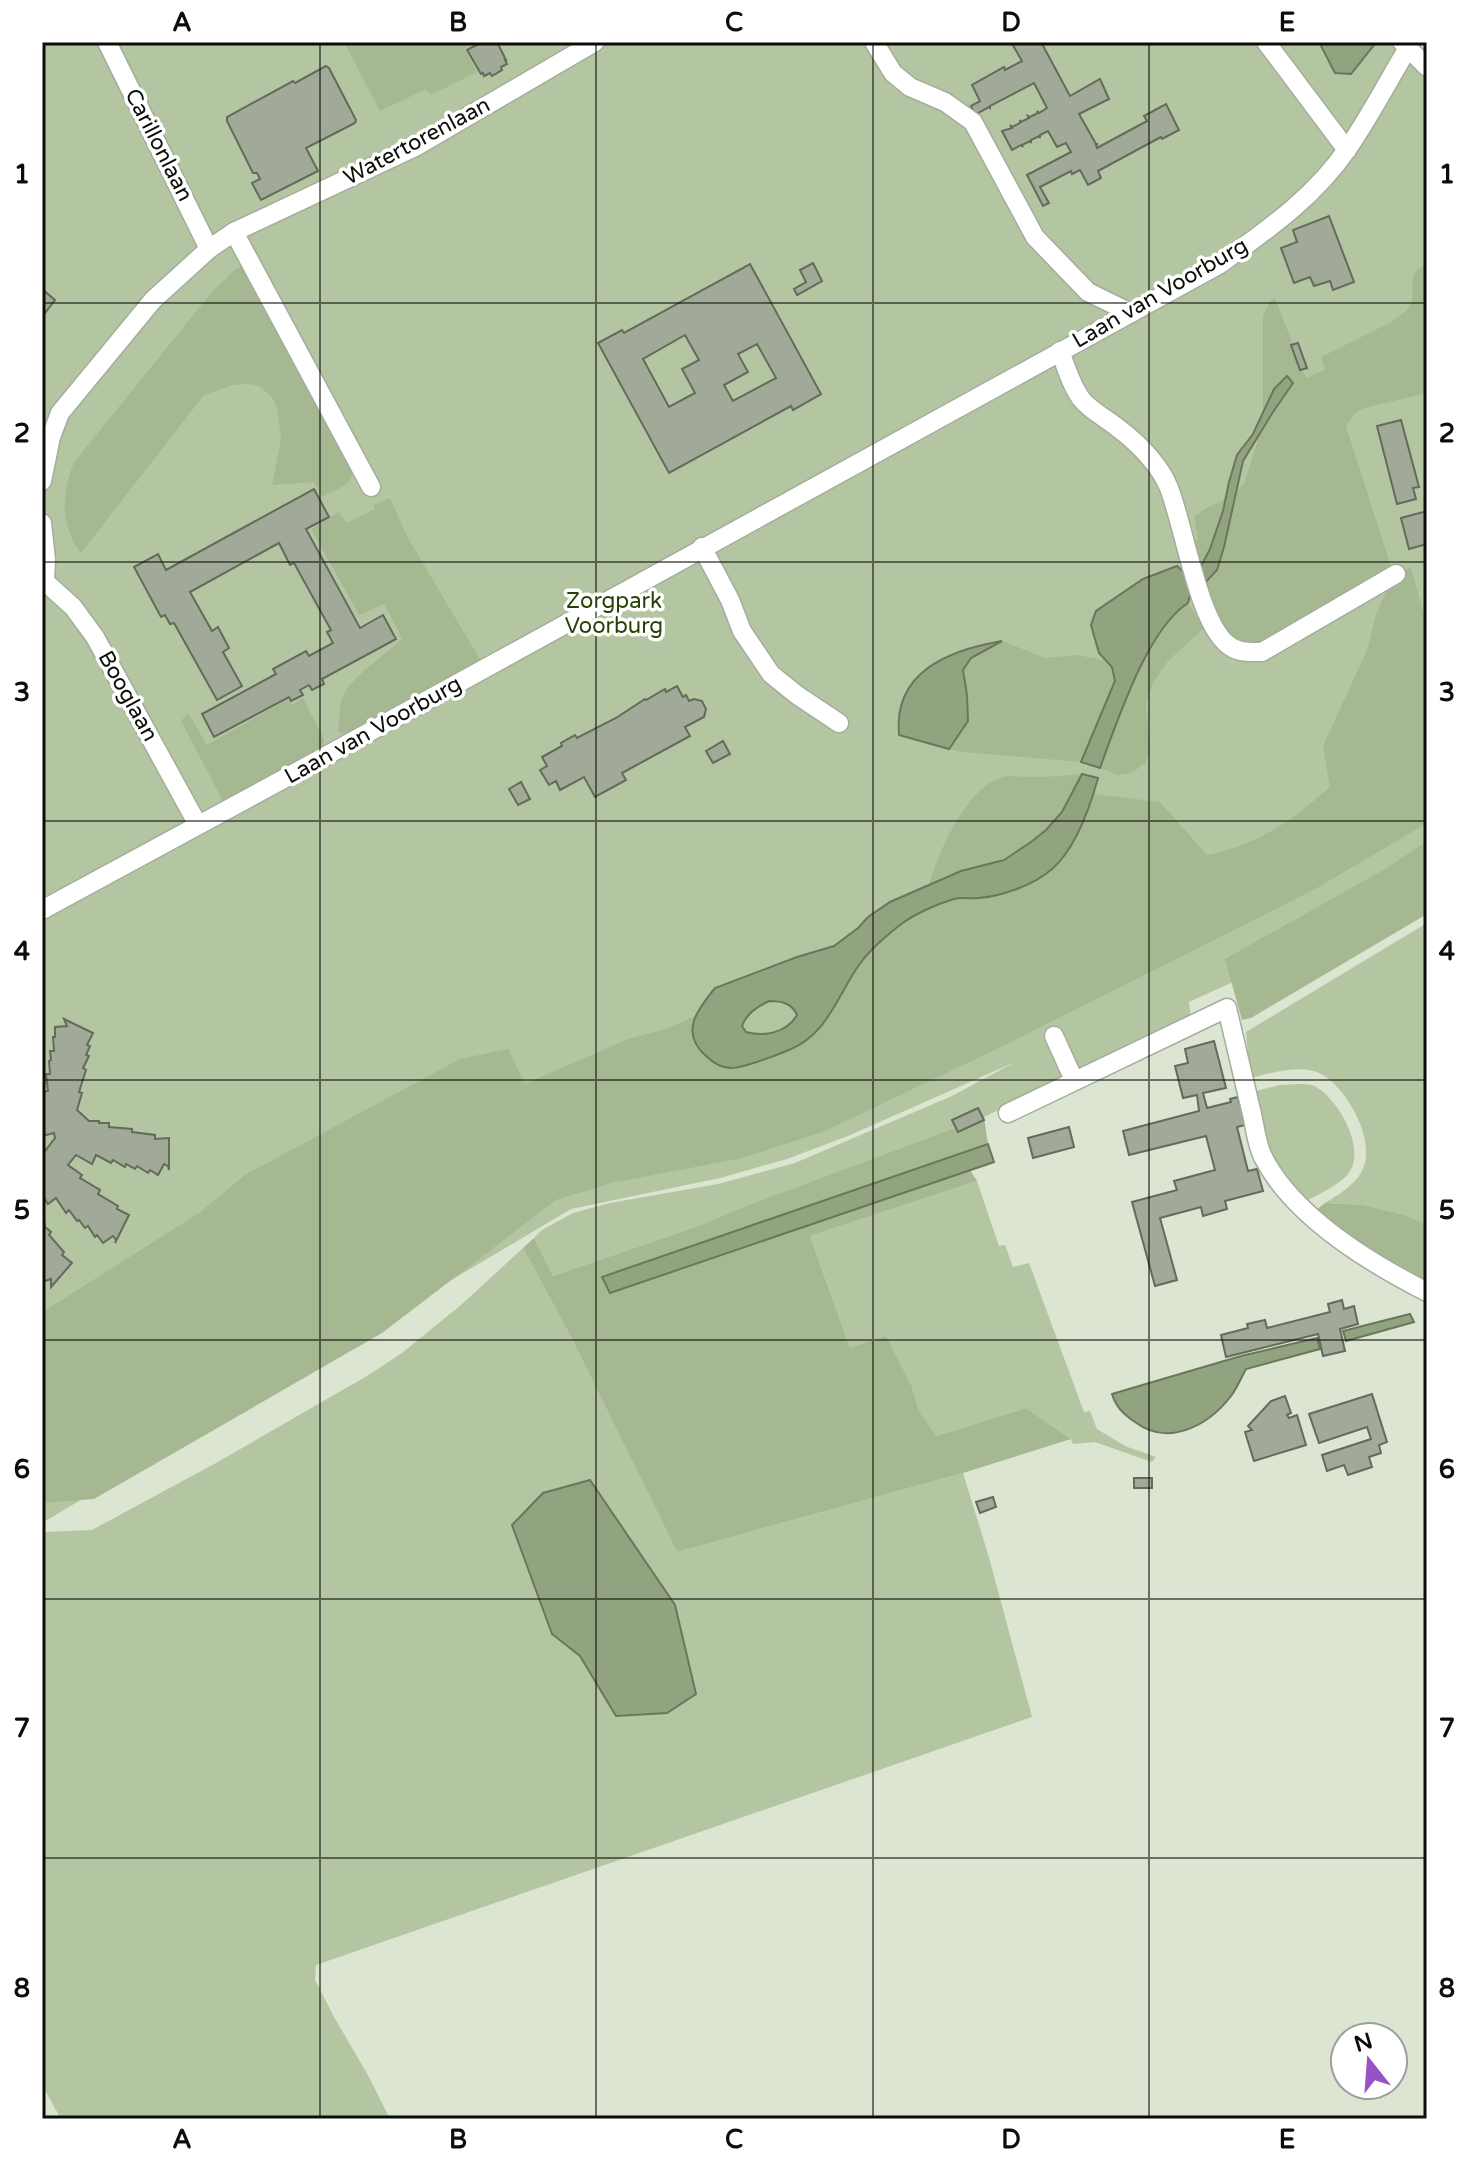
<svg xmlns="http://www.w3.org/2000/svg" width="1469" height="2161" font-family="'Varela Round',sans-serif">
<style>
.green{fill:#b4c5a2;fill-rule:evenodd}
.forest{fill:#a5b892}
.water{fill:#92a47f;stroke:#6a775b;stroke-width:2;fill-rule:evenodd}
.building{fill:#a1aa99;stroke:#636b5b;stroke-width:2;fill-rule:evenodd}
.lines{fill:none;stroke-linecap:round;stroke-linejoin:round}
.minor-casing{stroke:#a4ad9c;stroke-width:21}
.minor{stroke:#fff;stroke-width:18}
.grid{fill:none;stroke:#0b0e08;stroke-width:2;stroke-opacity:0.55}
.labels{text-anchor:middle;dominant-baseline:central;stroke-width:7;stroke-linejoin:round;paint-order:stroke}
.street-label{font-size:22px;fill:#0b0e08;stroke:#fff}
.park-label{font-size:22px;fill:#294005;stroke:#fff}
.neatline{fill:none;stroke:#0b0e08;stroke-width:3}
.grid-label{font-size:26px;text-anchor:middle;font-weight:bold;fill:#0b0e08}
</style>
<rect width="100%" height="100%" fill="#dbe5d2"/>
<g class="green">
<path d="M42 42H1402L1427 67V876L1228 967 1233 982 1189 1002 1191 1018 984 1117 755 1203 701 1225 553 1276 534 1238 542 1230 573 1213 610 1203 718 1184 795 1163 952 1096 1015 1062 848 1136 787 1159 720 1178 571 1209 42 1523Z"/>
<path d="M1427 923V1225L1406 1215 1363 1205 1325 1203C1339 1194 1354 1186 1362 1171 1377 1142 1348 1090 1323 1075 1302 1063 1272 1073 1250 1078L1246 1032Z"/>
<path d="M1300 1084C1304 1084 1308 1084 1312 1085 1337 1095 1368 1150 1348 1174 1340 1185 1308 1200 1295 1206L1278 1189 1253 1095 1256 1091 1280 1085Z"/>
<path d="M977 1181 999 1246 1005 1245 1013 1267 1029 1263 1084 1412 1090 1411 1097 1429 1125 1446 1156 1457 1152 1462 1095 1442 1073 1444 1071 1439 1026 1408 936 1436 919 1411 912 1387 850 1348 810 1236Z"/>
<path d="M523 1248 571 1337 677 1552 963 1473 988 1554 1032 1717 316 1965 315 1980 334 2017 369 2077 390 2119H61L42 2085V1532L92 1530 216 1463 367 1376 402 1353 461 1305ZM580 1656 667 1713 616 1716Z"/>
</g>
<g class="forest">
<path d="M344 42H474L464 48 477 72 431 95 426 89 380 111Z"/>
<path d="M1426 265 1427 393 1364 408 1354 414 1346 426 1392 570 1262 644C1220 649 1217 615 1203 584L1208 581 1224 547 1235 493 1244 484 1259 437 1273 412 1293 384 1286 376 1274 389 1263 414V316L1271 300 1275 298 1306 378 1325 370 1321 357 1393 321C1400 316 1408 311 1411 303 1416 286 1406 271 1426 265Z"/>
<path d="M243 266 353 467C355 485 335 490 322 497L314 482 272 485 281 439 277 407 271 396 259 386 248 384 233 385 204 395 81 553C60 527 61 490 75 461L212 292 236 269Z"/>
<path d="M390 498 408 538 481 661 346 735 338 732C339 722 339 710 342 699 347 679 387 655 402 638L384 604 359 615 311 529 339 512 347 523 375 509 374 505Z"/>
<path d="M1226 499 1217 532 1200 568 1193 545 1198 539 1194 517 1206 508Z"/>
<path d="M1411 568 1427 625V823L1317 888 1005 1045 825 1131 743 1158 611 1183 556 1200 382 1333 94 1499 42 1503V1314L49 1308 199 1213 245 1175 460 1059 508 1049 525 1084 628 1039 667 1029 697 1015 692 1022 712 1062 830 1016 845 987 874 946 912 915 956 899 980 898 1052 869 1068 849 1082 823 1094 794 1160 802 1207 855C1255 847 1294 819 1330 787L1323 746 1368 648 1376 614 1395 573Z"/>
<path d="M1188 603 1204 628 1168 661 1153 683 1146 703 1150 752 1145 763 1132 773 1118 775 1100 768C1117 722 1148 629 1188 603Z"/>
<path d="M1002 641 1045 658 1077 655 1104 660 1112 667 1115 681 1081 762 963 752 949 749 968 721 967 695 963 670 970 658Z"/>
<path d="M303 698 324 739 323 748 224 803 181 721 188 713 207 745 288 699 292 705Z"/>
<path d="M1082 774C1076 787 1071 801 1062 812 1030 856 977 869 929 885 938 853 966 789 1000 778 1009 775 1022 777 1031 777 1048 777 1065 776 1082 774Z"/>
<path d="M1427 841V914L1251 1018 1242 1020 1225 959 1387 868Z"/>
<path d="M984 1117 988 1144 602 1278 611 1292 970 1170 977 1181 810 1236 850 1348 886 1336 912 1387 919 1411 936 1436 1026 1408 1071 1439 963 1473 677 1552 571 1337 523 1248 534 1238 553 1276 701 1225 754 1203Z"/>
<path d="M1325 1203 1363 1205 1406 1215 1427 1225V1284L1387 1262 1315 1211Z"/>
</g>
<g class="water">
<path d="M1319 42H1373L1374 45 1351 74 1335 73Z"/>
<path d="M1287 376 1293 383 1273 412 1243 461 1224 547 1217 570 1204 584 1191 590 1188 603C1147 629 1117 722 1100 768L1081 762 1115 681 1112 667 1099 653 1091 625 1096 611 1143 579 1177 566 1187 575 1200 568 1210 549 1223 511 1229 482 1237 455 1253 434 1274 389Z"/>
<path d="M1002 641 971 658 963 670 967 695 968 721 949 749 899 735C893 671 950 650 1002 641Z"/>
<path d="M1082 774 1098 778C1090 807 1075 849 1052 869 1034 885 1002 896 979 898 971 899 962 897 954 899 937 904 914 914 900 925 884 938 869 950 857 968 836 999 827 1034 789 1050 777 1055 743 1068 731 1068 720 1068 712 1062 705 1055 680 1032 697 1010 715 988L797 957 834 946 858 928 868 917 890 902 961 871 1004 860 1031 842 1046 830 1062 812ZM769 1001C781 1001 792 1003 797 1015 787 1033 764 1037 746 1032L742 1026C747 1013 757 1007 769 1001Z"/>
<path d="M988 1144 994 1162 610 1293 602 1277Z"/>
<path d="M1410 1314 1414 1322 1346 1341 1343 1331Z"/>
<path d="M1317 1338 1320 1349 1246 1369C1241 1378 1237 1388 1231 1396 1208 1426 1168 1447 1135 1422 1123 1414 1116 1407 1112 1394L1241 1356Z"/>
<path d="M590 1480 675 1605 696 1694 667 1713 616 1716 580 1656 552 1634 512 1525 543 1493Z"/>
</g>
<g class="building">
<path d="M482 42H497L506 60H505L507 64 501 67 502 70 492 76 490 73 484 76 483 73 481 74 467 50Z"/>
<path d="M1011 42H1041L1070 96 1100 79 1109 99 1079 114 1096 144H1098L1096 145 1097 148 1147 121 1144 116 1166 104 1179 130 1162 139 1161 137 1159 138 1098 171 1101 178 1088 185 1080 170 1072 174 1071 171 1040 187 1049 203 1043 206 1027 175 1071 152 1066 143 1057 147 1048 131 1040 135V138L1039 136 1031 140V143L1030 141 1022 145 1023 147 1021 145 1012 150 1002 131 1012 128 1010 125 1012 127 1020 123V120L1021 122 1029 118 1028 116 1030 117 1038 113 1037 111 1039 113 1047 108 1034 83 990 106V108L989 107 976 114V116L971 106 980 101 972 85 1004 67 1005 70 1022 61Z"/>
<path d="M326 66 329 68 356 120 355 123 306 148 318 171 261 200 252 183 260 179 257 173H253L227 121V117L293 81 295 83Z"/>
<path d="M1329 216 1354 282 1333 290 1330 281 1314 286 1310 277 1294 283 1281 248 1297 242 1293 230Z"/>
<path d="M813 263 822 281 797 295 794 289 806 282 800 270Z"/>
<path d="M750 264 821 394 793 410 791 406 669 473 598 343 622 330 624 333ZM685 335 699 360 682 369 695 393 669 407 643 359ZM757 344 776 378 733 401 724 385 748 372 738 354Z"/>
<path d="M42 289 55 300 42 317Z"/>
<path d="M1298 343 1307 368 1300 370 1291 345Z"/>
<path d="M1401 420 1419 487 1413 488 1416 499 1397 504 1377 426Z"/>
<path d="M314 489 329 517 306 529 360 628 383 615 396 639 322 679 324 684 312 690 309 685 300 690 303 695 291 701 289 697 214 737 202 714 276 674 273 669 306 651 309 656 333 643 327 632 331 630 294 563 290 565 279 543 190 592 212 631 218 627 229 648 223 652 242 686 217 700 174 623 170 624 165 615 161 617 134 567 158 554 166 570Z"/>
<path d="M1427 511V544L1409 549 1401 518Z"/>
<path d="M677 686 683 697 686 695 689 701 694 699 702 701 706 709 704 717 685 727 690 736 622 773 626 780 595 797 584 777 560 790 556 781 549 785 540 770 547 766 542 757 562 746 561 743 575 735 577 738 616 718 645 699 646 700 665 689 666 692Z"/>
<path d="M723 741 730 754 713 763 706 751Z"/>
<path d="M521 782 530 799 518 805 509 789Z"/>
<path d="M64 1019 93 1033 87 1045 90 1046 86 1055 89 1056 83 1068 86 1070 79 1092 82 1093 77 1110 89 1121H99V1123H109V1127L132 1129V1132L155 1135V1139L169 1138V1170L168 1166 164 1164 158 1175 150 1170 148 1173 137 1166 135 1169 126 1164 125 1167 113 1160 111 1163 96 1155 92 1164 76 1155 68 1165 82 1175 80 1178 100 1190 98 1194 118 1206 117 1209 129 1215 115 1243 116 1240 113 1236 103 1243 97 1235 95 1237 88 1226 85 1228 79 1220 77 1221 69 1210 66 1213 56 1198 48 1204 42 1195V1155L55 1138 54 1133 42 1136V1092L48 1091 46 1074H50L49 1061 51 1060 50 1051H54L53 1037H55V1027L67 1026Z"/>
<path d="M1214 1041 1226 1088 1203 1093 1207 1108 1231 1102 1230 1099 1238 1097 1240 1105 1244 1107 1245 1125 1237 1127 1248 1171 1257 1169 1263 1191 1225 1201 1227 1209 1203 1216 1201 1207 1160 1218 1177 1280 1155 1286 1132 1202 1177 1190 1174 1181 1215 1170 1206 1136 1129 1155 1123 1131 1199 1111 1197 1095 1183 1098 1175 1066 1188 1063 1185 1049Z"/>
<path d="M978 1108 984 1120 958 1132 952 1120Z"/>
<path d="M1069 1127 1074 1147 1033 1158 1028 1138Z"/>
<path d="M42 1220 45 1224 44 1226 51 1232 49 1235 64 1252 62 1255 72 1263 51 1287V1279L42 1282Z"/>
<path d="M1342 1300 1344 1309 1354 1306 1358 1324 1340 1329 1345 1351 1323 1356 1318 1334 1226 1357 1221 1335 1248 1328 1247 1324 1265 1320 1267 1328 1330 1312 1328 1304Z"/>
<path d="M1372 1394 1387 1442 1379 1445 1381 1453 1369 1457 1372 1467 1348 1475 1344 1465 1327 1471 1322 1455 1371 1439 1367 1427 1319 1443 1309 1414Z"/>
<path d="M1285 1396 1291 1413 1287 1415 1289 1418 1297 1415 1306 1445 1254 1461 1245 1432 1252 1430 1248 1426 1271 1401Z"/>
<rect x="1134" y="1478" width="18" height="10"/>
<path d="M993 1497 996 1507 980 1513 976 1502Z"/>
</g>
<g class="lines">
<g class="minor-casing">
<g id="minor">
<path d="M107 42 209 249"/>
<path d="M874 42 893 73 910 87 945 102 973 122 1035 237 1088 292 1131 313"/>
<path d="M1266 42 1347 150"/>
<path d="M1402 42 1427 67"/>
<path d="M234 232 417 146 595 42"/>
<path d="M1060 351C1066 367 1072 388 1083 401 1093 412 1107 419 1118 428 1138 443 1160 465 1169 488 1184 526 1198 620 1227 644 1237 653 1248 652 1262 652L1396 574"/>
<path d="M42 481 51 437 60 413 153 300 209 249 234 232 371 487"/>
<path d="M42 523 46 560 45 581"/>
<path d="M702 547 730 600 742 631 771 674 797 695 839 723"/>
<path d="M42 579 73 607 95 637 198 825"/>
<path d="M42 910 313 763 1220 264C1267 230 1315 197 1348 148 1370 116 1388 81 1408 48"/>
<path d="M1054 1036 1074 1080"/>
<path d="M1008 1113 1227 1008C1235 1042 1243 1076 1251 1110 1255 1125 1256 1143 1263 1157 1293 1216 1370 1263 1427 1292"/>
</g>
</g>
<use href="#minor" class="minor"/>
</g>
<path class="grid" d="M320 42V2119M596 42V2119M873 42V2119M1149 42V2119M42 303H1427M42 562H1427M42 821H1427M42 1080H1427M42 1340H1427M42 1599H1427M42 1858H1427"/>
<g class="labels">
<g class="street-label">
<text transform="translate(417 141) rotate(-28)">Watertorenlaan</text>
<text transform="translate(159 145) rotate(63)">Carillonlaan</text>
<text transform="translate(1160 293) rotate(-30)">Laan van Voorburg</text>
<text transform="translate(128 696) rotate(61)">Booglaan</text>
<text transform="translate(373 730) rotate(-29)">Laan van Voorburg</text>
</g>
<g class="park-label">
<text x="614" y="601">Zorgpark<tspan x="614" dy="25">Voorburg</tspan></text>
</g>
</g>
<rect width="1469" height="2161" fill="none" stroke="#ffffff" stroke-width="88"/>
<g transform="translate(1369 2061) rotate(343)"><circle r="38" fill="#ffffff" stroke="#9d9f9c" stroke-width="2"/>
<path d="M0-6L14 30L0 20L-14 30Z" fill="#9752c6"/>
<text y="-12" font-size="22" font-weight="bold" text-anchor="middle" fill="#0b0e08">N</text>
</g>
<rect x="44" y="44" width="1381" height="2073" class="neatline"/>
<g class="grid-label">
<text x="182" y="31">A</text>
<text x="458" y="31">B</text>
<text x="734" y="31">C</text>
<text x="1011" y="31">D</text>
<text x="1287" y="31">E</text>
<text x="22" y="183">1</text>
<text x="1447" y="183">1</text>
<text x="22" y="442">2</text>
<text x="1447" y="442">2</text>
<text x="22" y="701">3</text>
<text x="1447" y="701">3</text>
<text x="22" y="960">4</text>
<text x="1447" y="960">4</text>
<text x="22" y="1219">5</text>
<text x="1447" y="1219">5</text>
<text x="22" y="1478">6</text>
<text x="1447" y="1478">6</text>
<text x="22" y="1737">7</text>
<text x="1447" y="1737">7</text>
<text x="22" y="1997">8</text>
<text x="1447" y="1997">8</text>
<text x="182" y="2148">A</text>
<text x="458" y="2148">B</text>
<text x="734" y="2148">C</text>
<text x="1011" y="2148">D</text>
<text x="1287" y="2148">E</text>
</g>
</svg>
